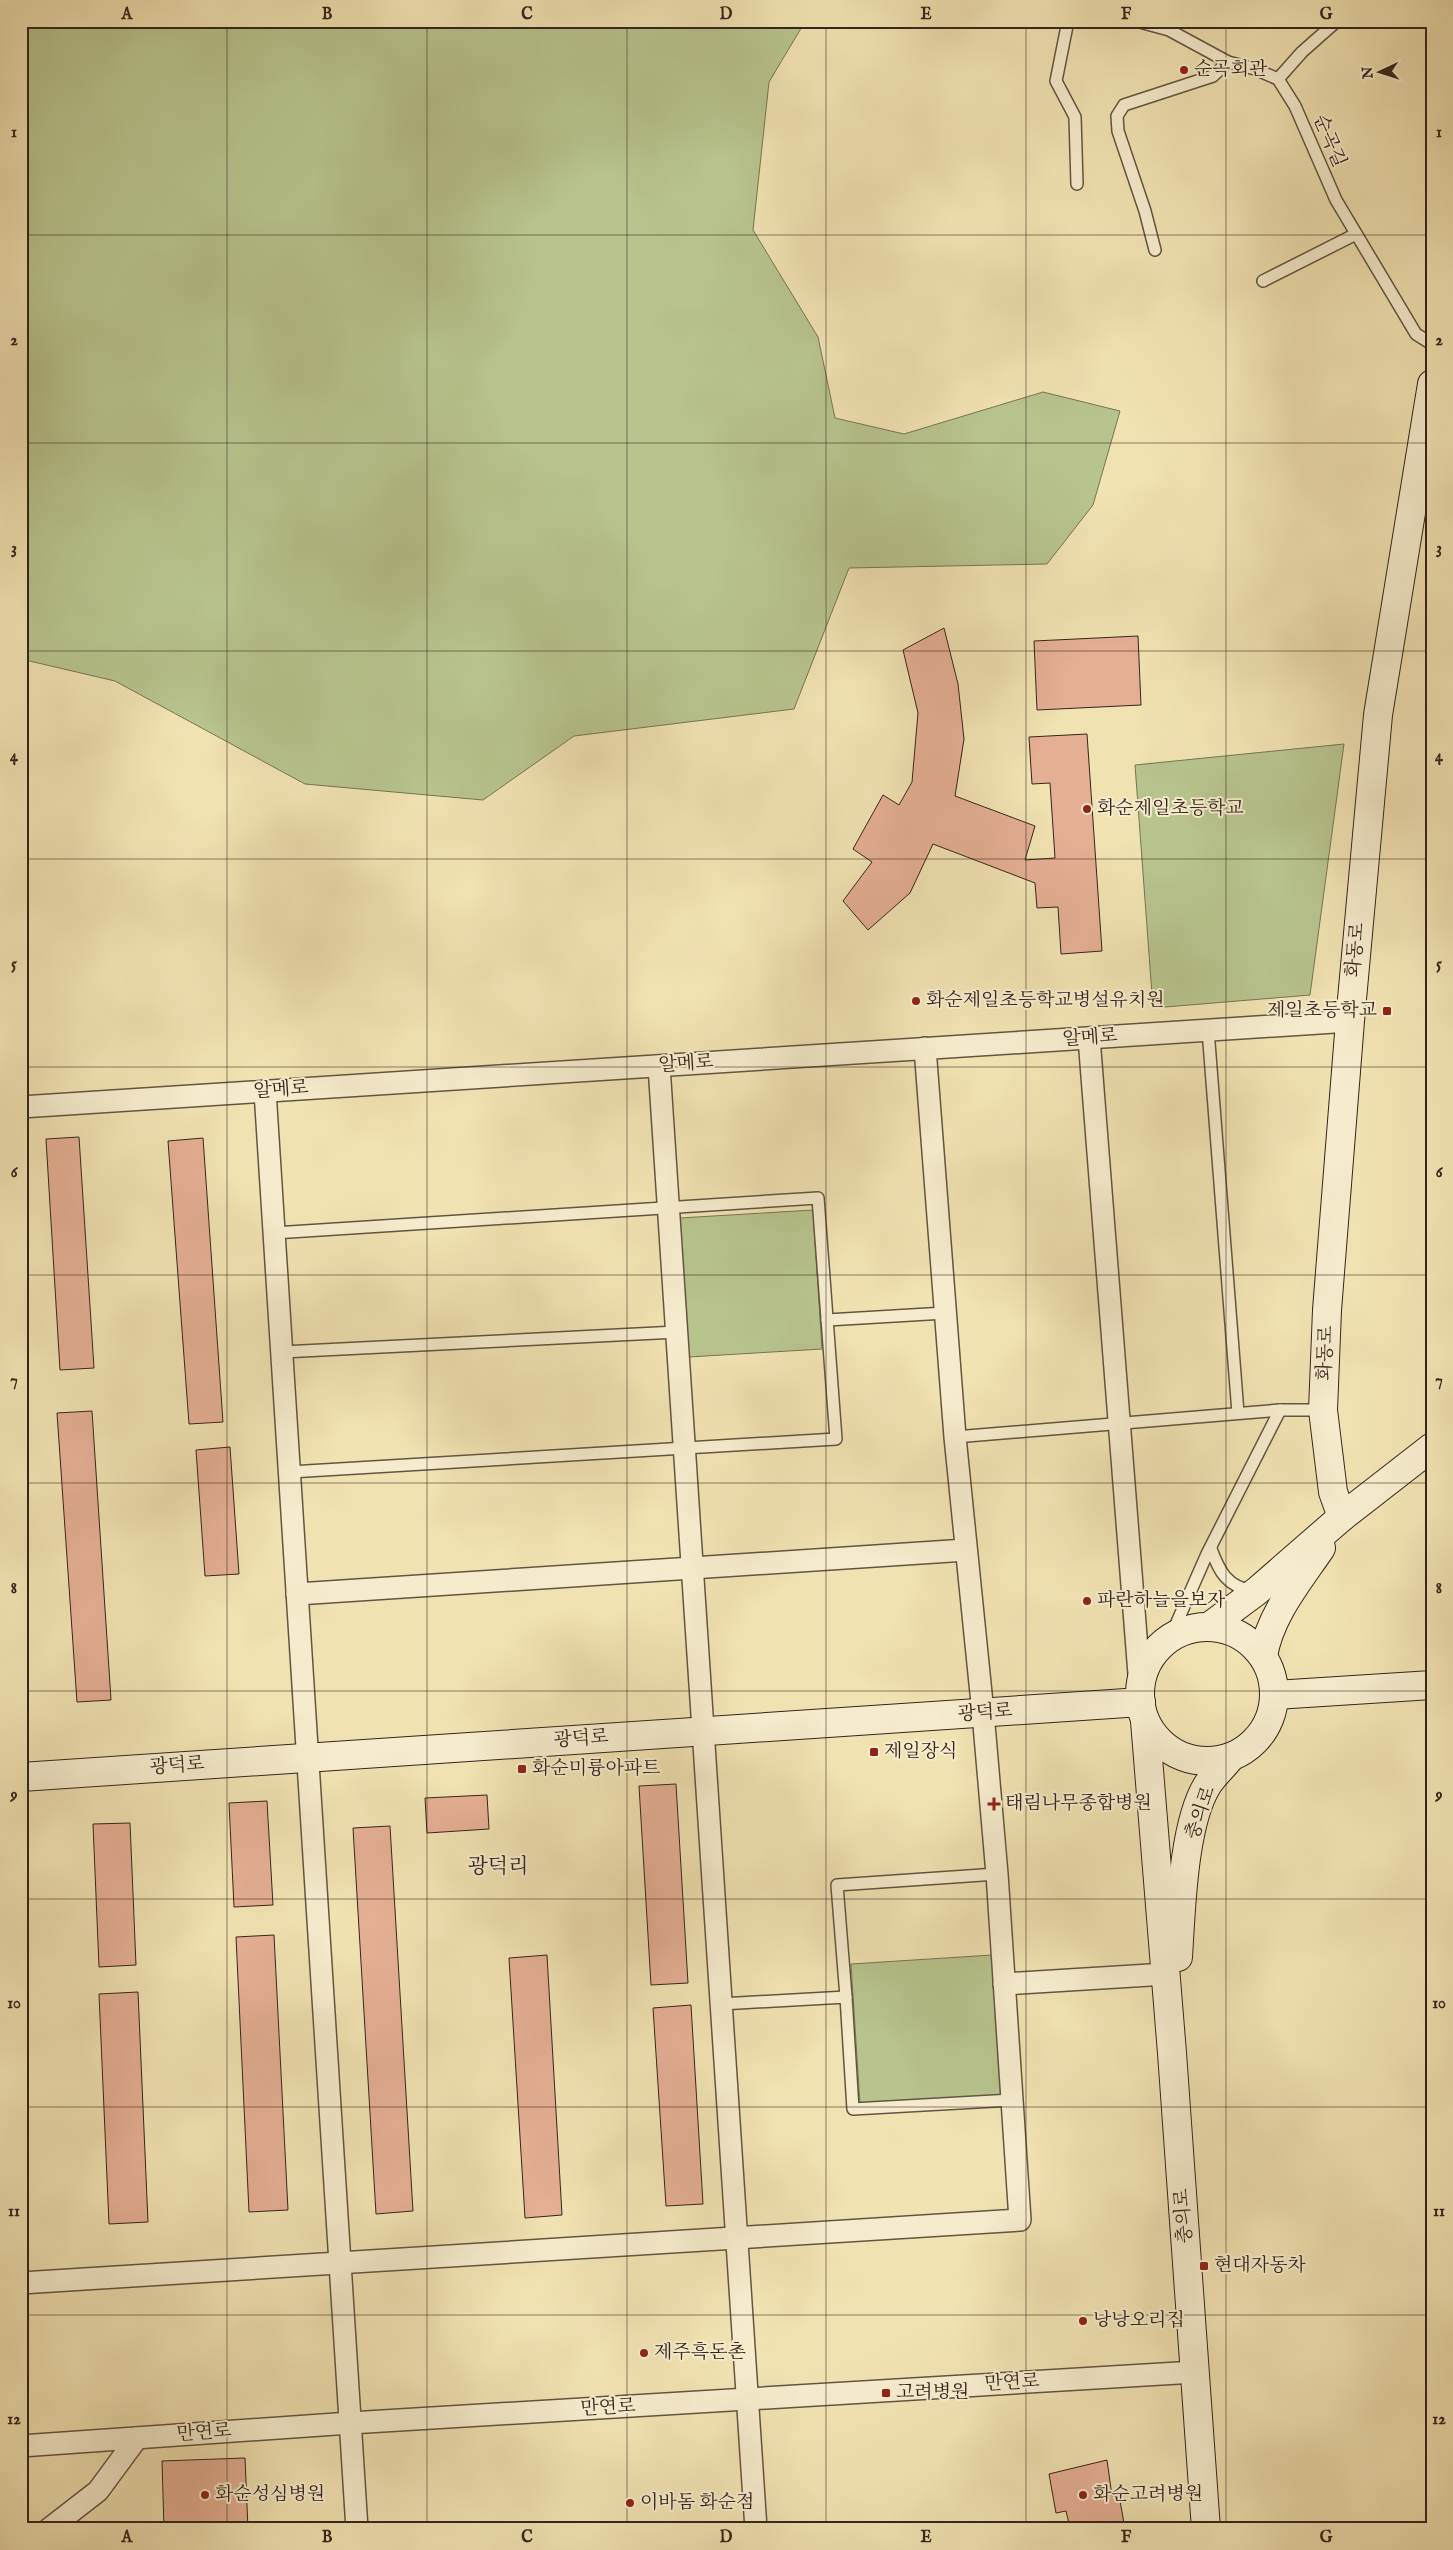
<svg xmlns="http://www.w3.org/2000/svg" width="1453" height="2550" font-family="'IM FELL English','Noto Serif KR',serif">
<style>
.green{fill:#b8c48e;stroke:#767456}
.building{fill:#e5af94;stroke:#35241d}
.lines{fill:none;stroke-linecap:round;stroke-linejoin:round}
.lane-casing{stroke:#645442;stroke-width:14}
.street-casing{stroke:#645442;stroke-width:24}
.secondary-casing{stroke:#35241d;stroke-width:30}
.lane{stroke:#f6eccd;stroke-width:11}
.street{stroke:#f6eccd;stroke-width:21}
.secondary{stroke:#f6eccd;stroke-width:28}
.grid{fill:none;stroke:#35241d;stroke-width:1;stroke-opacity:0.55}
.poi-dot{fill:#8f2418;stroke:#f6eccd;stroke-width:2}
.labels{text-anchor:middle;dominant-baseline:central;stroke-width:4;stroke-linejoin:round;paint-order:stroke}
.poi-label{font-size:19px;fill:#35241d;stroke:#f6eccd;text-anchor:start}
.street-label{font-size:19px;fill:#35241d;stroke:#f6eccd}
.quarter-label{font-size:21px;fill:#35241d;stroke:#f6eccd}
.neatline{fill:none;stroke:#35241d;stroke-width:2}
.grid-label{font-size:16px;text-anchor:middle;font-weight:bold;fill:#35241d}
</style>
<rect width="100%" height="100%" fill="#f1e2b2"/>
<filter id="stains"><feTurbulence type="fractalNoise" baseFrequency=".004" numOctaves="4"/><feColorMatrix values="0 0 0 0 .2 0 0 0 0 .09 0 0 0 0 .02 0 0 0 .5 -.17"/></filter>
<radialGradient id="worn" r=".72"><stop offset=".6" stop-color="#630" stop-opacity="0"/><stop offset="1" stop-color="#630" stop-opacity=".3"/></radialGradient>
<g class="green">
<path d="M21 21H812L803 25 769 82 753 230 818 337 835 418 904 434 1043 392 1120 411 1093 505 1047 564 849 568 794 709 574 736 483 800 305 784 115 681 21 659Z"/>
<path d="M1344 744 1310 995 1153 1008 1135 765Z"/>
<path d="M813 1210 822 1349 689 1357 680 1218Z"/>
<path d="M992 1955 1001 2095 860 2104 851 1964Z"/>
</g>
<g class="building">
<path d="M944 628 958 684 964 739 955 796 1035 826 1025 860 1055 858 1050 783 1032 784 1029 737 1087 734 1102 951 1061 954 1058 907 1037 908 1035 883 933 844 910 893 868 930 843 901 872 862 853 849 883 795 899 805 912 782 918 713 903 650Z"/>
<path d="M1138 636 1141 705 1037 710 1034 641Z"/>
<path d="M79 1137 94 1368 60 1370 46 1139Z"/>
<path d="M203 1138 223 1422 189 1424 168 1141Z"/>
<path d="M92 1411 111 1700 77 1702 57 1413Z"/>
<path d="M230 1447 239 1574 205 1576 196 1450Z"/>
<path d="M676 1784 688 1983 651 1985 639 1786Z"/>
<path d="M487 1795 489 1829 427 1833 425 1798Z"/>
<path d="M267 1801 273 1905 234 1907 229 1803Z"/>
<path d="M130 1823 136 1965 99 1967 93 1824Z"/>
<path d="M390 1826 413 2211 376 2214 353 1828Z"/>
<path d="M274 1935 288 2210 249 2212 236 1937Z"/>
<path d="M547 1955 562 2215 525 2218 509 1958Z"/>
<path d="M138 1992 148 2222 109 2224 99 1994Z"/>
<path d="M691 2005 703 2204 666 2206 653 2008Z"/>
<path d="M245 2458 248 2529H164L162 2461Z"/>
<path d="M1107 2460 1112 2496 1119 2495 1125 2529H1066L1070 2528 1066 2511 1056 2513 1049 2474Z"/>
</g>
<g class="lines">
<g class="lane-casing">
<g id="lane">
<path d="M1068 21 1056 81 1075 117 1077 184"/>
<path d="M1136 21 1169 30 1228 62 1255 69 1278 79 1295 106 1336 200 1416 334 1432 344"/>
<path d="M1278 79 1302 52 1337 21"/>
<path d="M1155 250 1145 211 1118 131 1117 116 1124 105 1213 76 1228 62"/>
<path d="M1263 281 1356 234"/>
<path d="M1208 1030 1238 1413"/>
<path d="M274 1233 818 1198 836 1439 290 1472"/>
<path d="M827 1320 945 1313"/>
<path d="M282 1352 677 1332"/>
<path d="M955 1437 1280 1410H1323"/>
<path d="M1211 1549C1219 1571 1227 1587 1253 1591"/>
<path d="M1170 1638 1207 1554 1280 1410"/>
<path d="M846 1997 837 1885 997 1874"/>
<path d="M721 2004 846 1997 853 2109 1012 2100"/>
</g>
</g>
<g class="street-casing">
<g id="street">
<path d="M1089 1038 1140 1687"/>
<path d="M659 1066 756 2529"/>
<path d="M265 1091 357 2529"/>
<path d="M21 1107 1350 1021"/>
<path d="M297 1594 966 1550"/>
<path d="M1004 1984 1166 1974"/>
<path d="M21 2283 1020 2220 997 1874 983 1713 955 1437 925 1048"/>
<path d="M21 2446 350 2423 1195 2372"/>
<path d="M49 2529 98 2491 137 2438"/>
</g>
</g>
<g class="secondary-casing">
<g id="secondary">
<path d="M1342 1517 1333 1492 1323 1410 1327 1310 1350 1021 1378 715 1432 384"/>
<path d="M1210 1626 1257 1591 1342 1517 1432 1447"/>
<circle cx="1207" cy="1694" r="67"/>
<path d="M1263 1656C1270 1615 1298 1582 1321 1548"/>
<path d="M1275 1695 1432 1685"/>
<path d="M1145 1721 1172 2053 1206 2529"/>
<path d="M21 1777 1141 1702"/>
<path d="M1178 1957C1181 1911 1183 1823 1208 1784 1214 1775 1223 1767 1230 1758"/>
</g>
</g>
<use href="#lane" class="lane"/>
<use href="#street" class="street"/>
<use href="#secondary" class="secondary"/>
</g>
<path class="grid" d="M227 21V2529M427 21V2529M627 21V2529M826 21V2529M1026 21V2529M1226 21V2529M21 235H1432M21 443H1432M21 651H1432M21 859H1432M21 1067H1432M21 1275H1432M21 1483H1432M21 1691H1432M21 1899H1432M21 2107H1432M21 2315H1432"/>
<g class="poi-dot">
<circle cx="1184" cy="70" r="5"/>
<circle cx="1087" cy="809" r="5"/>
<circle cx="916" cy="1001" r="5"/>
<rect x="1382" y="1006" width="10" height="10" rx="2.5"/>
<circle cx="1087" cy="1601" r="5"/>
<rect x="869" y="1747" width="10" height="10" rx="2.5"/>
<rect x="517" y="1764" width="10" height="10" rx="2.5"/>
<path d="M991.5 1796.5h5v5h5v5h-5v5h-5v-5h-5v-5h5z"/>
<rect x="1199" y="2261" width="10" height="10" rx="2.5"/>
<circle cx="1083" cy="2321" r="5"/>
<circle cx="644" cy="2353" r="5"/>
<rect x="881" y="2388" width="10" height="10" rx="2.5"/>
<circle cx="205" cy="2495" r="5"/>
<circle cx="1083" cy="2495" r="5"/>
<circle cx="630" cy="2503" r="5"/>
</g>
<g class="labels">
<g class="poi-label">
<text x="1194" y="70">순곡회관</text>
<text x="1097" y="809">화순제일초등학교</text>
<text x="926" y="1001">화순제일초등학교병설유치원</text>
<text x="1377" y="1011" text-anchor="end">제일초등학교</text>
<text x="1097" y="1601">파란하늘을보자</text>
<text x="884" y="1752">제일장식</text>
<text x="532" y="1769">화순미륭아파트</text>
<text x="1005" y="1804">태림나무종합병원</text>
<text x="1214" y="2266">현대자동차</text>
<text x="1093" y="2321">낭낭오리집</text>
<text x="654" y="2353">제주흑돈촌</text>
<text x="896" y="2393">고려병원</text>
<text x="215" y="2495">화순성심병원</text>
<text x="1093" y="2495">화순고려병원</text>
<text x="640" y="2503">이바돔 화순점</text>
</g>
<g class="street-label">
<text transform="translate(1329 141) rotate(67)">순곡길</text>
<text transform="translate(1356 950) rotate(-85)">화동로</text>
<text transform="translate(1090 1038) rotate(-4)">알메로</text>
<text transform="translate(686 1064) rotate(-4)">알메로</text>
<text transform="translate(281 1090) rotate(-4)">알메로</text>
<text transform="translate(1326 1353) rotate(-88)">화동로</text>
<text transform="translate(985 1713) rotate(-4)">광덕로</text>
<text transform="translate(581 1739) rotate(-4)">광덕로</text>
<text transform="translate(177 1766) rotate(-4)">광덕로</text>
<text transform="translate(1201 1813) rotate(-71)">충의로</text>
<text transform="translate(1184 2216) rotate(-94)">충의로</text>
<text transform="translate(1012 2383) rotate(-3)">만연로</text>
<text transform="translate(608 2408) rotate(-3)">만연로</text>
<text transform="translate(204 2433) rotate(-4)">만연로</text>
</g>
<g class="quarter-label">
<text x="498" y="1867">광덕리</text>
</g>
</g>
<rect width="1453" height="2550" fill="none" stroke="#f1e2b2" stroke-width="55"/>
<g transform="translate(1380 72) rotate(266)" stroke="#f6eccd" stroke-width="4" paint-order="stroke">
<path d="M0-4L9 19L0 12L-9 19Z" fill="#35241d"/>
<text y="-8" font-size="14" font-weight="bold" text-anchor="middle" fill="#35241d">N</text>
</g>
<rect x="28" y="28" width="1398" height="2494" class="neatline"/>
<g class="grid-label">
<text x="127" y="19">A</text>
<text x="327" y="19">B</text>
<text x="527" y="19">C</text>
<text x="726" y="19">D</text>
<text x="926" y="19">E</text>
<text x="1126" y="19">F</text>
<text x="1326" y="19">G</text>
<text x="14" y="137">1</text>
<text x="1439" y="137">1</text>
<text x="14" y="345">2</text>
<text x="1439" y="345">2</text>
<text x="14" y="553">3</text>
<text x="1439" y="553">3</text>
<text x="14" y="761">4</text>
<text x="1439" y="761">4</text>
<text x="14" y="969">5</text>
<text x="1439" y="969">5</text>
<text x="14" y="1177">6</text>
<text x="1439" y="1177">6</text>
<text x="14" y="1385">7</text>
<text x="1439" y="1385">7</text>
<text x="14" y="1593">8</text>
<text x="1439" y="1593">8</text>
<text x="14" y="1800">9</text>
<text x="1439" y="1800">9</text>
<text x="14" y="2008">10</text>
<text x="1439" y="2008">10</text>
<text x="14" y="2216">11</text>
<text x="1439" y="2216">11</text>
<text x="14" y="2424">12</text>
<text x="1439" y="2424">12</text>
<text x="127" y="2542">A</text>
<text x="327" y="2542">B</text>
<text x="527" y="2542">C</text>
<text x="726" y="2542">D</text>
<text x="926" y="2542">E</text>
<text x="1126" y="2542">F</text>
<text x="1326" y="2542">G</text>
</g>
<rect width="100%" height="100%" filter="url(#stains)"/>
<rect width="100%" height="100%" fill="url(#worn)"/>
</svg>
